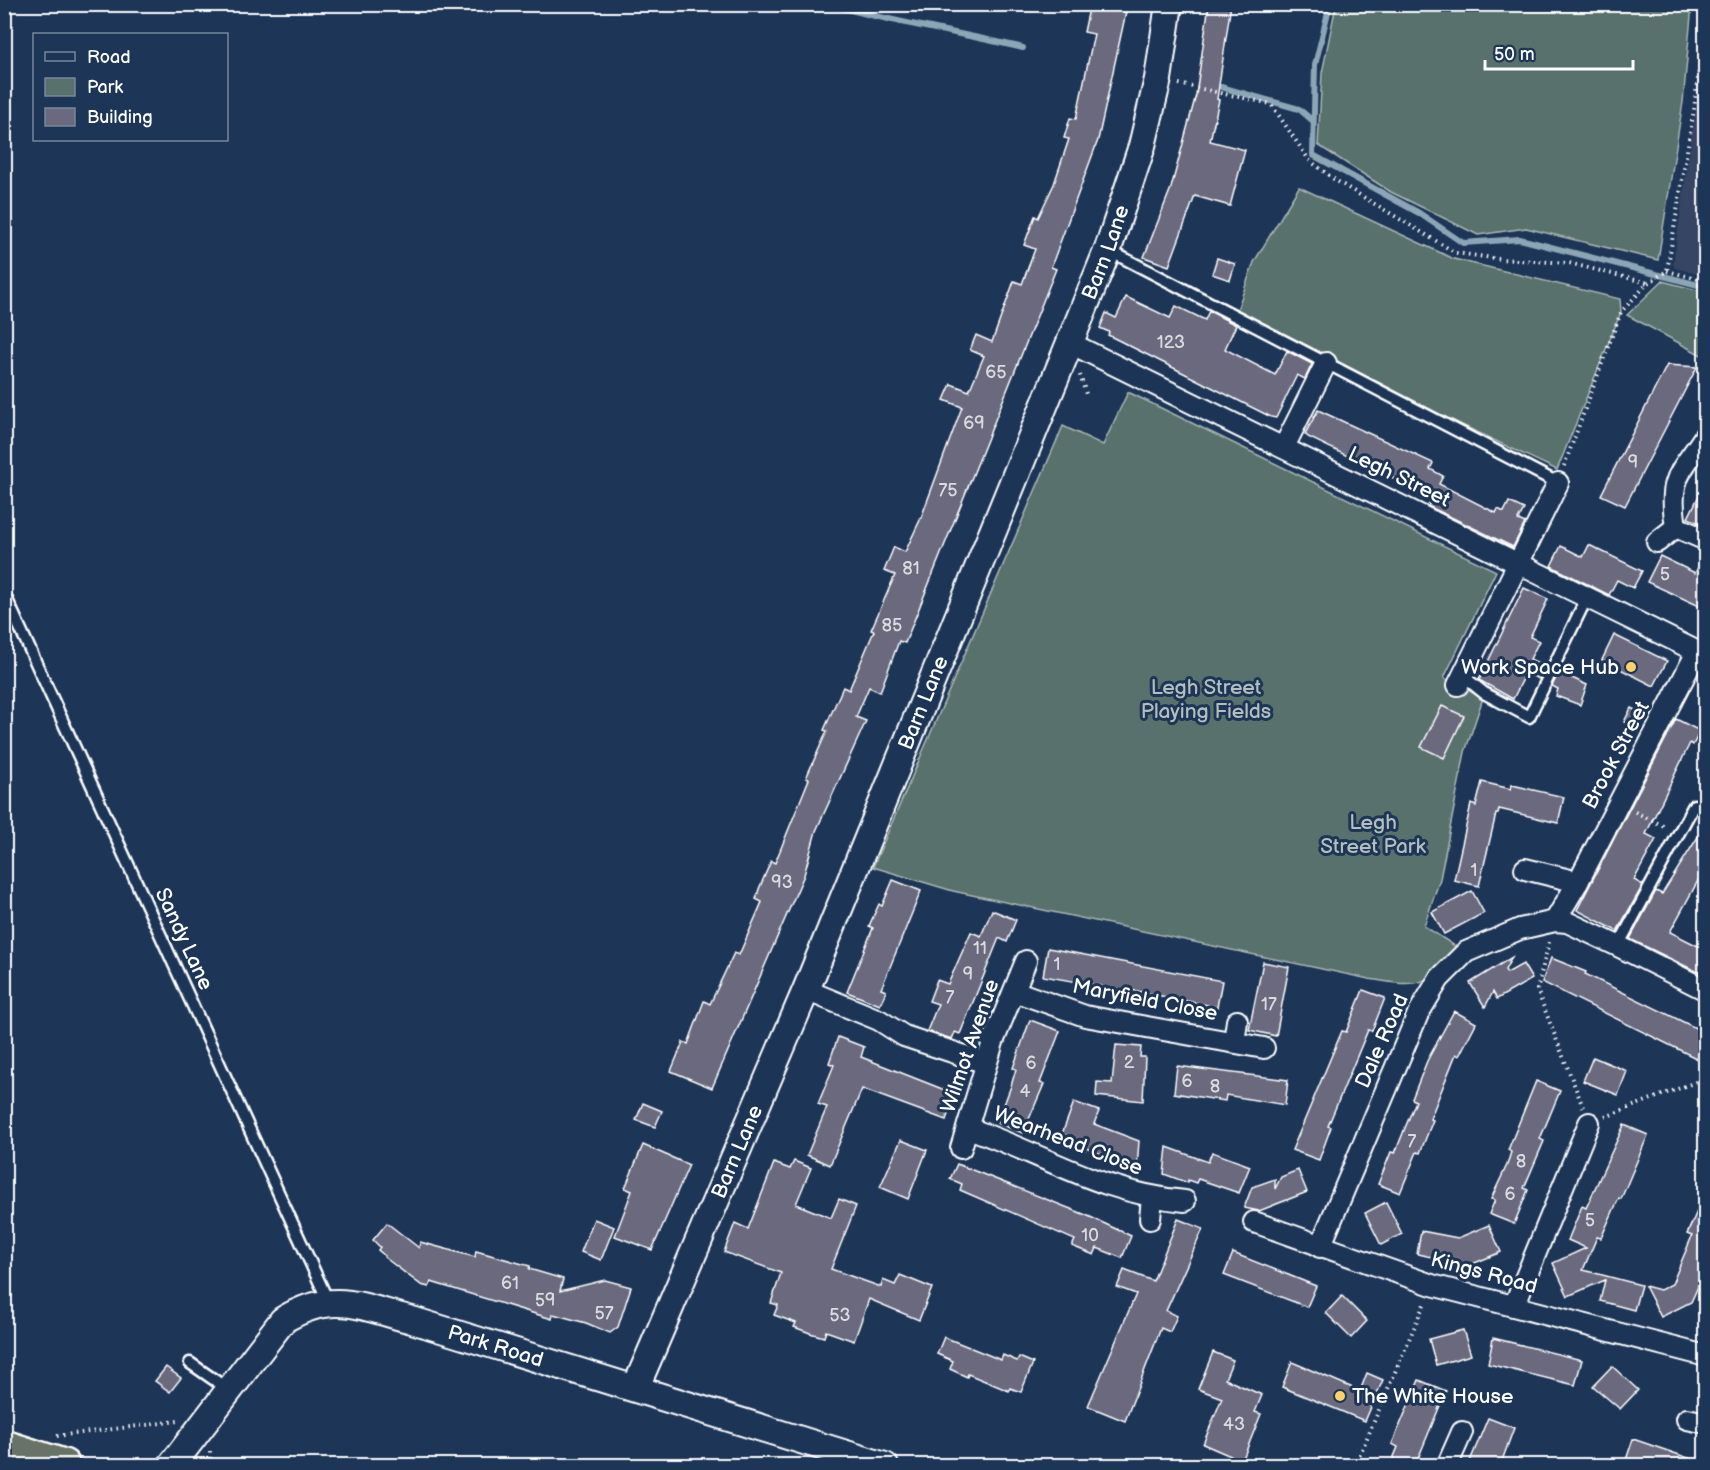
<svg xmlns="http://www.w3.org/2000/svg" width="1710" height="1470" font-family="'Balsamiq Sans',sans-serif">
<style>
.built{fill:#344563}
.green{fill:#59716d;stroke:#acb8b6;stroke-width:1.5}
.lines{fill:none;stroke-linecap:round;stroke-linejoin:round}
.stream{stroke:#8ca6b6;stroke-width:6}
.building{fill:#6a697e;stroke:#fff;stroke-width:1.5}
.service-casing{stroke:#fff;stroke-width:15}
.minor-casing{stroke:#fff;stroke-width:24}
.tertiary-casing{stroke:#fff;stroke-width:30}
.trunk-casing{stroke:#fff;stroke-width:38}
.path{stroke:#fff;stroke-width:4;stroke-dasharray:1.5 4.5;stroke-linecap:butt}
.service{stroke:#1d3557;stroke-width:10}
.minor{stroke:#1d3557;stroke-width:20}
.tertiary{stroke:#1d3557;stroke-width:26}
.trunk{stroke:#697266;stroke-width:33}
.poi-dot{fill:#ffd166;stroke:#1d3557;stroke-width:2}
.labels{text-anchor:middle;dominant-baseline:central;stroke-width:6;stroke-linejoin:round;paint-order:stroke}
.number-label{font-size:18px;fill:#dadadf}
.street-label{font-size:21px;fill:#fff;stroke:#1d3557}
.poi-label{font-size:21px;fill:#fff;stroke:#1d3557;text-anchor:end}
.park-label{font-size:21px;fill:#b4bfbd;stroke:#1d3557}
</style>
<rect width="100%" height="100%" fill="#1d3557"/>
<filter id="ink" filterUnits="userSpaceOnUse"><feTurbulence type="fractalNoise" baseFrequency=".0167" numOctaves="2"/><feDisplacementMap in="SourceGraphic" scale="12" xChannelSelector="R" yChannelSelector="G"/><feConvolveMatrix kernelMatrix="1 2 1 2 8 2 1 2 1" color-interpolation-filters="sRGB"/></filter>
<g filter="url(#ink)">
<path class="built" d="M1705 46V276L1675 268 1673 264Z"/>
<g class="green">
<path d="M1336 5H1692L1683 102 1658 260 1526 228 1478 235 1391 192 1318 145 1322 73Z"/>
<path d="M1299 187 1454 259 1620 299 1621 312 1557 470 1420 405 1237 310 1254 262Z"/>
<path d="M1662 281 1705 292V357L1627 315Z"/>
<path d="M1128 392 1496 571 1444 678 1483 698 1465 752 1440 879 1424 926 1458 948C1425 989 1419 987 1369 979L953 891 873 867 1063 426 1103 445Z"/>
</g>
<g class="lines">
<g class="stream">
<path d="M829 4C893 23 959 32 1023 48"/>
<path d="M1330 4 1315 65 1313 155 1419 213 1463 243 1520 239 1706 287"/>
<path d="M1221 87 1299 109 1313 121"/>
</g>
</g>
<g class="building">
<path d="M1090 4H1120L1119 10 1126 12 1098 140 1051 267 1056 269 905 643 899 641 880 692 869 687 856 717 866 721 816 831 804 875 712 1088 671 1071 683 1042 688 1044 704 1001 710 1004 734 953 739 955 762 902 756 899 759 889 771 861 775 863 809 779 806 778 827 731 824 730 843 687 849 690 874 631 871 630 895 575 884 571 894 547 905 552 921 518 962 407 944 400 951 384 969 391 984 356 970 350 976 335 992 342 1014 281 1022 284 1035 249 1024 245 1035 216 1038 218 1054 184 1069 139 1064 138 1070 118 1076 119 1094 34 1084 32Z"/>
<path d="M1209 4H1231L1217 99 1219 100 1210 141 1245 150 1230 206 1195 196 1169 266 1144 257 1171 188 1196 95Z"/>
<path d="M1217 258 1235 264 1230 280 1212 274Z"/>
<path d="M1126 297 1170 318 1176 306 1205 320 1209 311 1236 325 1225 349 1275 375 1287 351 1312 364 1305 379 1297 375 1276 418 1271 417 1108 335 1109 332 1100 328 1106 313 1116 318Z"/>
<path d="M1667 365 1697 367 1625 506 1601 495Z"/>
<path d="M1318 410 1433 463 1430 469 1443 476 1439 484 1496 513 1498 509 1504 512 1509 502 1524 509 1518 520 1525 523 1513 547 1428 506 1436 489 1432 497 1308 437 1305 434Z"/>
<path d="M1706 481V526L1688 518Z"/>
<path d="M1589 545 1642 571 1633 588 1617 580 1609 595 1551 566 1561 546 1583 557Z"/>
<path d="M1706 553V609L1647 582 1660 556 1695 573Z"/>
<path d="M1524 588 1548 599 1530 637 1539 641 1530 659 1545 666 1539 679 1526 673 1513 699 1479 680Z"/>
<path d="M1614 635 1667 661 1654 686 1602 660Z"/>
<path d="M1559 672 1587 685 1580 705 1556 696 1558 689 1552 686Z"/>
<path d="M1442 706 1464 716 1444 758 1421 747Z"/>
<path d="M1631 708 1645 715 1638 729 1624 722Z"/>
<path d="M1676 719 1700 731 1693 745 1690 743 1646 834 1656 839 1634 880 1643 885 1617 931 1577 910Z"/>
<path d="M1482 782 1511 789 1512 785 1564 797 1558 823 1499 809 1498 814H1496L1479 886 1454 880 1471 804 1476 806Z"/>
<path d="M1706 824V866L1670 932 1706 950V976L1630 939 1656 891 1662 894Z"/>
<path d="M893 880 921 891 881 989 886 991 880 1005 847 992 873 928 869 926 879 904 882 906Z"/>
<path d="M1472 891 1484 913 1444 934 1432 912Z"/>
<path d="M992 910 1016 920 1007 942 999 938 960 1034 955 1032 952 1039 927 1031 938 1004 929 1001 937 980 948 984 971 932 981 936Z"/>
<path d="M1048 948 1222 981 1217 1007 1126 989V993L1100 989 1101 986 1043 976Z"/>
<path d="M1512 957 1505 970 1507 973 1523 964 1532 979 1497 999 1493 992 1485 1007 1470 983Z"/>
<path d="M1551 958 1586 972 1585 974 1706 1033V1063L1542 982Z"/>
<path d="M1263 962 1289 967 1276 1036 1249 1030Z"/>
<path d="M1363 990 1385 998 1372 1031 1368 1030 1328 1126 1331 1127 1319 1160 1292 1150 1342 1031 1346 1032Z"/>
<path d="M1454 1011 1476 1023 1459 1056 1456 1054 1430 1119 1433 1120 1420 1153 1417 1152 1400 1193 1378 1184 1391 1152 1395 1153 1405 1128 1416 1101 1412 1099 1427 1061Z"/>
<path d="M1030 1020 1060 1031 1040 1083 1044 1084 1023 1133 997 1123 1011 1086 1016 1069 1013 1068Z"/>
<path d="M838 1037 864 1047 861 1057 955 1094 946 1120 862 1089 830 1165 807 1155 827 1107 818 1104 834 1065 829 1063Z"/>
<path d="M1116 1045 1141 1047 1140 1057H1145L1143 1101 1096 1096 1097 1082 1112 1083Z"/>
<path d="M1593 1057 1627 1071 1618 1095 1583 1081Z"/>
<path d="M1177 1066 1288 1080 1285 1105 1226 1095 1225 1101 1174 1093Z"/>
<path d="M1536 1081 1560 1091 1540 1139 1544 1141 1524 1188 1528 1190 1514 1224 1489 1214 1495 1200 1491 1199 1507 1165 1511 1152 1508 1150Z"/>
<path d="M1074 1102 1099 1111 1094 1124 1139 1141 1137 1168 1086 1148 1085 1150 1067 1144 1070 1137 1062 1134Z"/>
<path d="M643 1103 662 1111 655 1127 636 1120Z"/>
<path d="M1624 1125 1648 1135 1621 1199 1619 1198 1601 1238 1597 1237 1583 1270 1641 1285 1634 1310 1600 1301 1605 1280 1568 1296 1553 1263 1586 1248 1568 1240 1582 1206 1586 1208Z"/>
<path d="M901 1140 927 1150 908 1199 880 1187Z"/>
<path d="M643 1145 689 1165 652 1250 615 1236 632 1191 625 1188Z"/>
<path d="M1167 1147 1208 1162 1212 1152 1250 1166 1239 1193 1198 1179 1196 1183 1188 1180V1183L1164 1174Z"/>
<path d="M794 1161 811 1168 796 1204 831 1218 839 1199 856 1206 831 1269 881 1287 883 1280 895 1285 900 1275 932 1288 919 1320 869 1299 854 1341 826 1331 824 1337 810 1333 794 1327 796 1323 774 1315 778 1305 771 1303 781 1273 724 1252 735 1223 748 1229 774 1163 790 1169Z"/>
<path d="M957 1164 1086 1215 1131 1236 1122 1258 1097 1248 1094 1255 1072 1246 1075 1240 960 1190 962 1184 950 1179Z"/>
<path d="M1298 1170 1307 1192 1259 1211 1244 1208 1252 1187 1275 1179V1189L1281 1177Z"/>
<path d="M1706 1191V1269L1691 1302 1661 1317 1645 1286 1660 1290 1672 1284 1692 1236 1687 1234Z"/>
<path d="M1386 1202 1402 1234 1381 1245 1365 1213Z"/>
<path d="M594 1219 614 1227 601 1260 581 1252Z"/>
<path d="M1178 1219 1203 1229 1166 1311 1177 1316 1170 1332 1161 1328 1125 1421 1088 1406 1136 1294 1117 1287 1124 1270 1153 1281Z"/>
<path d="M387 1223 419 1248 420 1242 475 1257 476 1251 530 1266 529 1269 563 1279 560 1291 605 1280 631 1287 618 1327 610 1333 586 1323 553 1314 552 1319 431 1282 429 1287 421 1285 384 1257 385 1256 378 1250 380 1247 373 1240Z"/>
<path d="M1489 1225 1501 1252 1470 1265 1417 1254 1421 1231 1458 1238Z"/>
<path d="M1233 1253 1316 1286 1307 1307 1224 1275Z"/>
<path d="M1342 1296 1367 1321 1351 1338 1326 1313Z"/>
<path d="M1463 1330 1471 1355 1436 1365 1429 1339Z"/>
<path d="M944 1337 1001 1360 1003 1355 1017 1361 1019 1357 1033 1363 1021 1392 1010 1388 1009 1391 968 1374 967 1377 950 1369 953 1361 937 1354Z"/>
<path d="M1493 1338 1582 1360 1575 1385 1488 1364Z"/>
<path d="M1213 1352 1233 1360 1225 1379 1262 1395 1255 1412 1261 1414 1242 1461 1203 1444 1222 1398 1198 1389Z"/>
<path d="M1292 1362 1360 1391 1367 1373 1383 1380 1365 1421 1282 1387Z"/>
<path d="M1612 1366 1638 1390 1620 1409 1593 1386Z"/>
<path d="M166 1367 181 1378 170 1392 155 1381Z"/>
<path d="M1419 1380 1446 1391 1415 1466H1390L1398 1447 1392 1444Z"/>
<path d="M1488 1418 1514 1428 1500 1466H1468Z"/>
<path d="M1633 1439 1703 1463 1702 1466H1624Z"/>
</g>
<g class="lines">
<g class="service-casing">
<g id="service">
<path d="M1108 250 1558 483"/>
<path d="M4 593 328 1301"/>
<path d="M1463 676 1484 693 1529 717 1587 597"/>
<path d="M1618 946 1694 805"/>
<path d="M190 1363 229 1390"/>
</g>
</g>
<g class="minor-casing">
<g id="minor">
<path d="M1070 343 1706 656"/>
<path d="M1706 434C1680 475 1668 475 1676 527L1706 540"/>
<path d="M1284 447 1326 363"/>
<path d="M1657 542 1676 527"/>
<path d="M1458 685 1558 483"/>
<path d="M1525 869 1578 882"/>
<path d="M1555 921 1578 882 1697 652"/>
<path d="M806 990 879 1020 904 1036 986 1063"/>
<path d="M1014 991 1085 1016 1264 1048"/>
<path d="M1234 1042 1237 1021"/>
<path d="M968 1128C1046 1155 1100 1193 1185 1201"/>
<path d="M961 1148 993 1042 1026 961"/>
<path d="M1150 1219 1152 1197"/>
<path d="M1254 1222 1432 1285 1706 1356"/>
<path d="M1320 1247 1418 1014 1439 979 1466 952 1520 929 1555 921 1567 922 1618 946 1706 990"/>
<path d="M1514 1306 1589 1123"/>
<path d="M1687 1419 1706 1423"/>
<path d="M1447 1466 1462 1432"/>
</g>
</g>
<g class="tertiary-casing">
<g id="tertiary">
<path id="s1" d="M636 1387 806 990 1108 249 1142 146 1158 79 1169 4"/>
<path id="s2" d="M171 1466 283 1320C332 1290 360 1306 412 1320L885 1466"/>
</g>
</g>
<g class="trunk-casing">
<path id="trunk" d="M4 1447 63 1466"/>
</g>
<g class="path">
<path d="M1179 84 1271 104 1309 160 1335 180 1456 253 1500 259 1569 263 1648 283"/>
<path d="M1667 271 1706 281"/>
<path d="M1080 375 1086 394"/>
<path d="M1564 466 1621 312 1648 283 1667 271 1694 109 1706 15"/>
<path d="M1635 812 1666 827"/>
<path d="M1549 942 1537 990 1583 1107"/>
<path d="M1605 1117 1706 1078"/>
<path d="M57 1436 178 1421"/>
<path d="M210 1451V1466"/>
<path d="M1355 1466 1425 1302"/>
</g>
<use href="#service" class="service"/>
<use href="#minor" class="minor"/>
<use href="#tertiary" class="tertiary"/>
<use href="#trunk" class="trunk"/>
</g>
</g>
<g class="poi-dot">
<circle cx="1631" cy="667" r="6"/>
<circle cx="1340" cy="1396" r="6"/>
</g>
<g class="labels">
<g class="number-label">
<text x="1171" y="342">123</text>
<text x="996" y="372">65</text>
<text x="974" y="423">69</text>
<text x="1633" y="462">9</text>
<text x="948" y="490">75</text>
<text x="911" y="568">81</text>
<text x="1665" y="574">5</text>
<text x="892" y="625">85</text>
<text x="1474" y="870">1</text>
<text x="782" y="882">93</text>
<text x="980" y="948">11</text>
<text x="1057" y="964">1</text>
<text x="968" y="974">9</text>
<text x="950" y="997">7</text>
<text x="1269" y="1004">17</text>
<text x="1129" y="1062">2</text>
<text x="1031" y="1063">6</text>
<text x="1187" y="1081">6</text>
<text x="1215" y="1086">8</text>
<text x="1025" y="1091">4</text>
<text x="1412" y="1141">7</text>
<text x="1521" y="1161">8</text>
<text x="1510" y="1194">6</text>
<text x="1590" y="1220">5</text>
<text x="1090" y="1235">10</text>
<text x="510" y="1283">61</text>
<text x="545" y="1300">59</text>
<text x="604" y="1313">57</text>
<text x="840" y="1315">53</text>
<text x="1234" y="1424">43</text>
</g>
<g class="street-label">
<text stroke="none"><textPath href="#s1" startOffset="1228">Barn Lane</textPath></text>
<text transform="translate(1399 477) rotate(26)">Legh Street</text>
<text stroke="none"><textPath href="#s1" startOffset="742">Barn Lane</textPath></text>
<text transform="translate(1616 755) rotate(-62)">Brook Street</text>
<text transform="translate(184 939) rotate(65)">Sandy Lane</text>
<text transform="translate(1145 1000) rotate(11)">Maryfield Close</text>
<text transform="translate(1382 1041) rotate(-66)">Dale Road</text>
<text transform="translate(970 1046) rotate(-71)">Wilmot Avenue</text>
<text transform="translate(1068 1141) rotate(21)">Wearhead Close</text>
<text stroke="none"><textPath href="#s1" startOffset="256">Barn Lane</textPath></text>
<text transform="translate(1484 1273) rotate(15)">Kings Road</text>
<text stroke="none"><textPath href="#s2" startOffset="406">Park Road</textPath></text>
</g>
<g class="poi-label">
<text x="1619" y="667">Work Space Hub</text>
<text x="1352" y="1396" text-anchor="start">The White House</text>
</g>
<g class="park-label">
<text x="1206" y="687">Legh Street<tspan x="1206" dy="24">Playing Fields</tspan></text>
<text x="1373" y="822">Legh<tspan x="1373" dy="24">Street Park</tspan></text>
</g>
</g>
<rect width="1710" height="1470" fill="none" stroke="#1d3557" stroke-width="24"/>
<rect x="12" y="12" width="1686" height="1446" fill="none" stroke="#fff" stroke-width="2" filter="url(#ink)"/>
<rect x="33" y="33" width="195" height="108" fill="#1d3557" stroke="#77869a" stroke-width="1.5"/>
<rect x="45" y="52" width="30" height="9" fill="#1d3557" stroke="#77869a" stroke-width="1.5"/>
<text x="87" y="63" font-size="18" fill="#ffffff">Road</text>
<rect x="45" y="78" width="30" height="18" fill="#59716d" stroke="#77869a" stroke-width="1.5"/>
<text x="87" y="93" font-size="18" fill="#ffffff">Park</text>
<rect x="45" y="108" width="30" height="18" fill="#6a697e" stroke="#77869a" stroke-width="1.5"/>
<text x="87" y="123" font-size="18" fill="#ffffff">Building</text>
<path d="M1485 60v9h148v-9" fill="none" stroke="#ffffff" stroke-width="3"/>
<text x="1494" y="60" font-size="18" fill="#ffffff" stroke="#1d3557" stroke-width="4.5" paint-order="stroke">50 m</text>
</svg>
